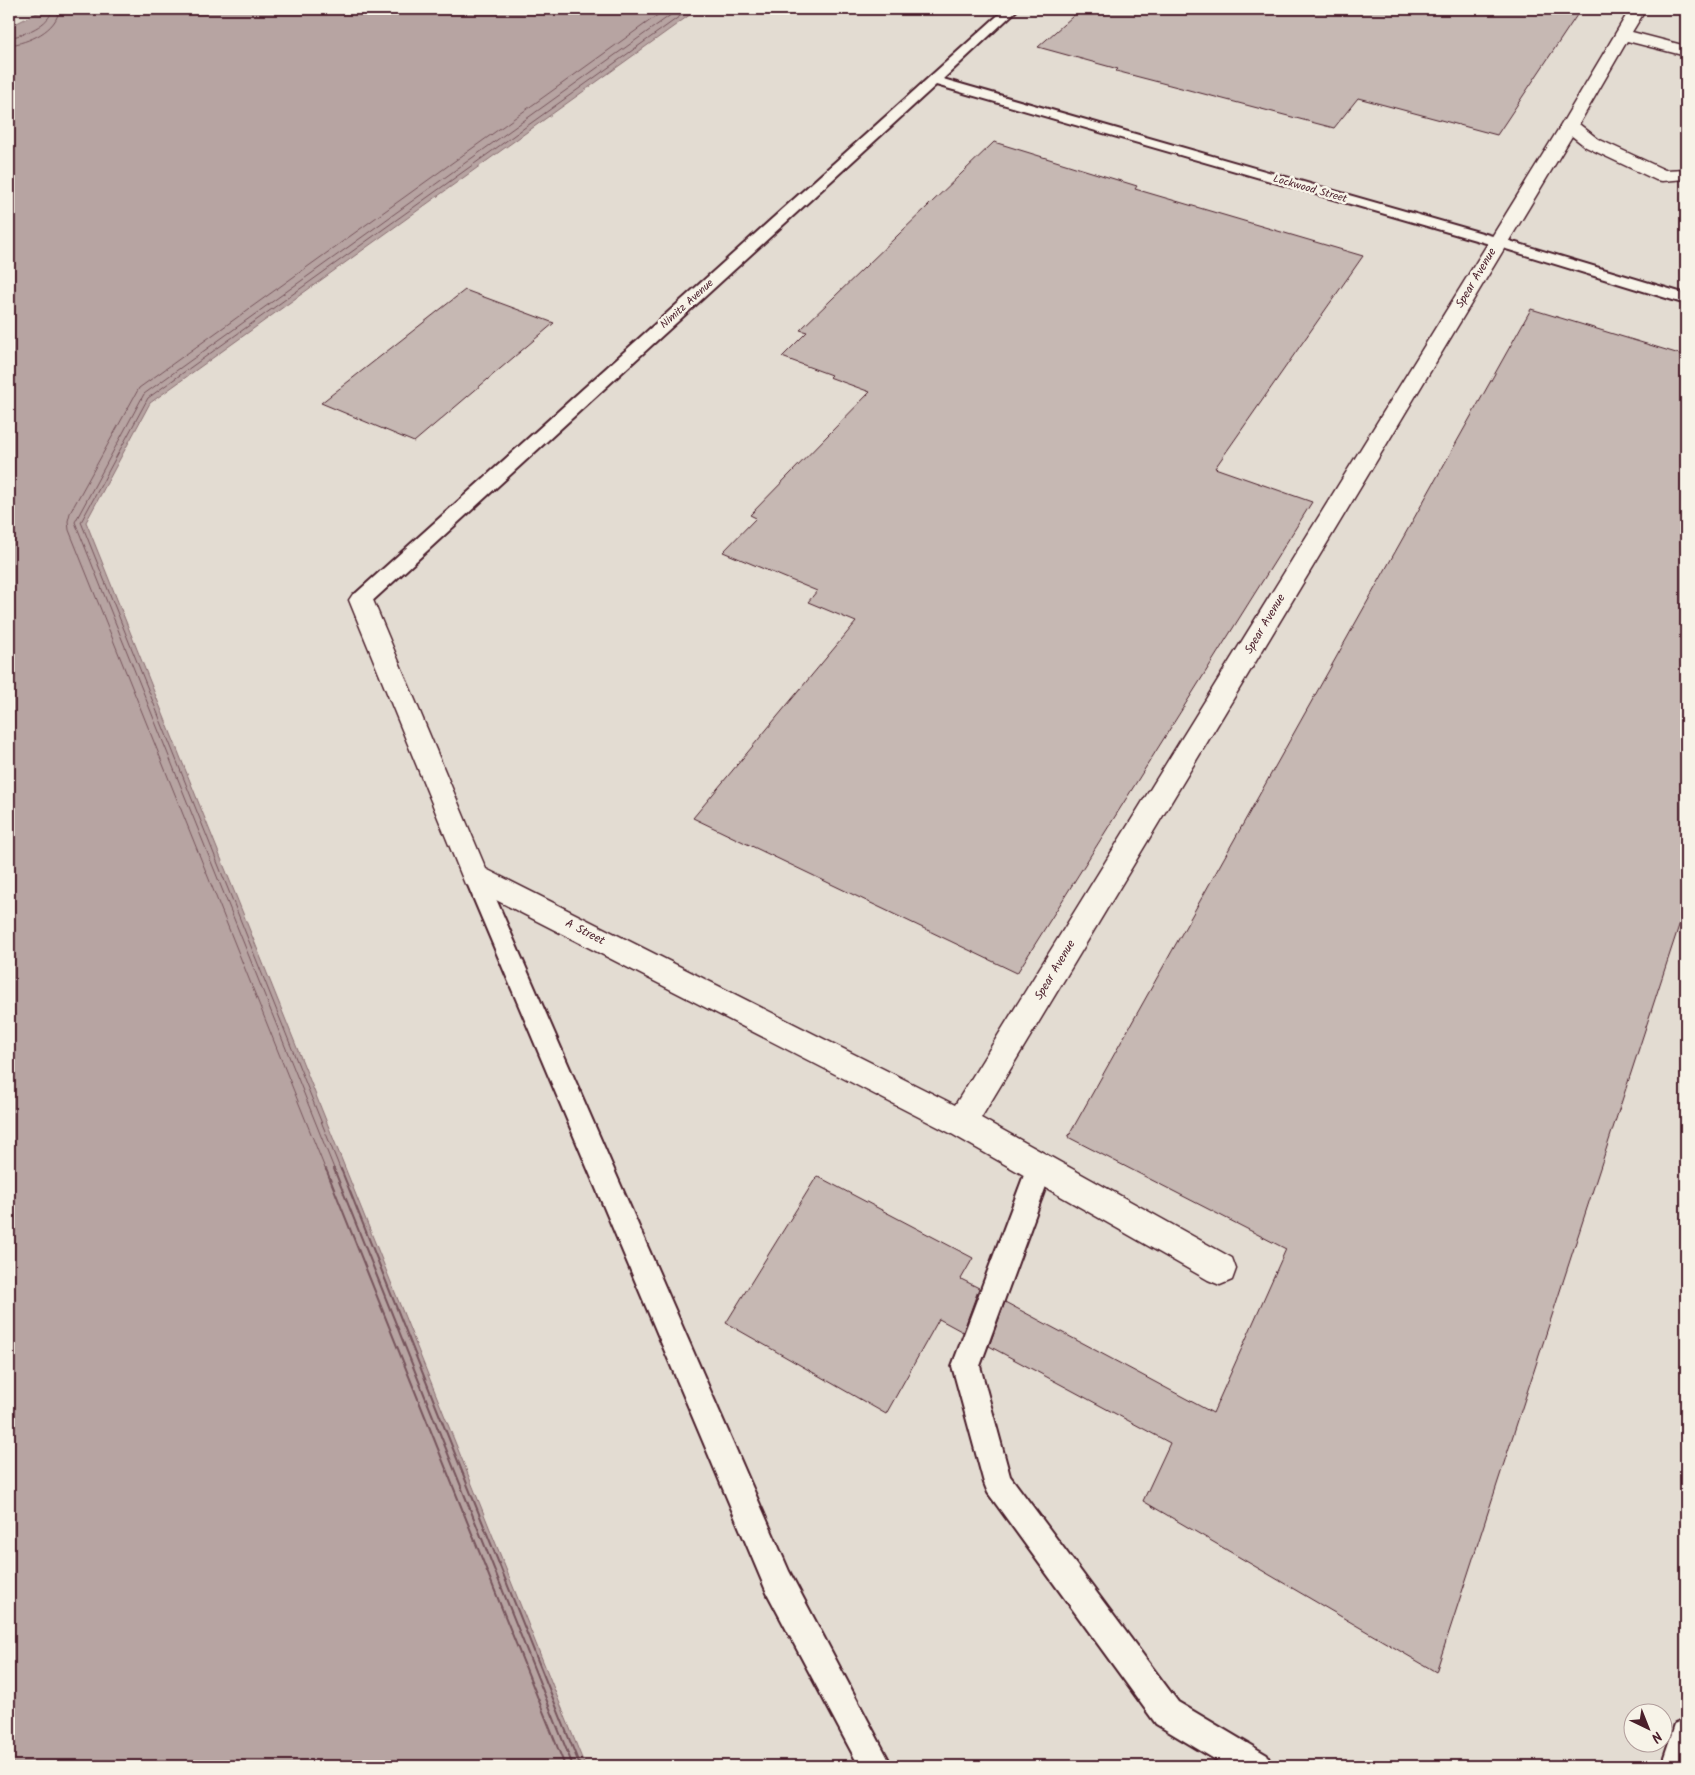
<svg xmlns="http://www.w3.org/2000/svg" width="1695" height="1775" font-family="Kalam,sans-serif">
<style>
.built{fill:#e3dcd2;fill-rule:evenodd}
.water{fill:#b7a4a2;stroke:#8b6f72}
.lines{fill:none;stroke-linecap:round;stroke-linejoin:round}
.shore-far1{stroke:#76545b;stroke-width:1}
.shore{stroke:#76545b;stroke-width:2}
.building{fill:#c6b8b3;stroke:#4a1f2b}
.lane-casing{stroke:#4a1f2b;stroke-width:4}
.street-casing{stroke:#4a1f2b;stroke-width:3}
.lane{fill:#f7f3e8;fill-rule:evenodd}
.street{fill:#f7f3e8;fill-rule:evenodd}
.labels{text-anchor:middle;dominant-baseline:central;stroke-width:5;stroke-linejoin:round;paint-order:stroke}
.far-street-label{font-size:11px;fill:#4a1f2b;stroke:#f7f3e8}
.street-label{font-size:12px;fill:#4a1f2b;stroke:#f7f3e8}
</style>
<rect width="100%" height="100%" fill="#f0ebe0"/>
<filter id="ink" filterUnits="userSpaceOnUse"><feTurbulence type="fractalNoise" baseFrequency=".02" numOctaves="2"/><feDisplacementMap in="SourceGraphic" scale="10" xChannelSelector="R" yChannelSelector="G"/><feConvolveMatrix kernelMatrix="1 2 1 2 8 2 1 2 1" color-interpolation-filters="sRGB"/></filter>
<g filter="url(#ink)">
<g class="built">
<path d="M9 9H45L9 27Z"/>
<path d="M689 9H1686V1766H585L86 522 150 403ZM1632 1712H1662V1742H1632Z"/>
</g>
<path class="water" d="M45 9H698L150 403 86 522 585 1766H9V27Z"/>
<g class="lines">
<g class="shore-far1">
<path d="M9 38C23 35 51 25 52 9"/>
<path d="M9 45C28 43 58 30 59 9"/>
<path d="M326 1171 69 530 68 521 70 513 139 388 666 9"/>
<path d="M335 1171 75 522 144 394 679 9"/>
<path d="M341 1171 81 522 148 398 690 9"/>
</g>
<g class="shore">
<path d="M326 1169 565 1766"/>
<path d="M334 1169 573 1766"/>
<path d="M341 1169 580 1766"/>
</g>
</g>
<g class="building">
<path d="M1081 9H1581L1497 135 1358 98 1334 128 1162 83 1116 71 1118 69 1038 47Z"/>
<path d="M994 142 1137 186 1135 189 1363 256 1215 468 1312 502 1017 973 693 818 856 622 808 602 817 591 723 552 756 518 750 515 870 392 829 377 831 375 782 357 807 332 800 330Z"/>
<path d="M465 290 554 323 414 442 321 403Z"/>
<path d="M1531 309 1686 356V904L1436 1672 1143 1501 1170 1443 989 1346 1005 1302 1213 1413 1286 1249 1068 1137Z"/>
<path d="M817 1176 973 1258 961 1279 979 1288 963 1332 939 1319 886 1414 726 1323Z"/>
</g>
<g class="lines">
<g class="lane-casing">
<g id="lane">
<path d="M1005 9H1018L943 79 1503 239 1686 294V304L1493 245 936 85 368 605 361 607 354 605 351 600 354 595Z"/>
<path d="M475 867 483 870 486 876 789 1571 892 1766H859L767 1593 464 876 467 870Z"/>
<path d="M1040 1155 1049 1159 1053 1167 980 1366 1010 1476 1178 1702 1267 1755 1272 1766H1226L1156 1724 988 1493 984 1483 952 1366 1027 1167 1031 1159Z"/>
<path d="M1686 1719V1766H1661L1675 1724Z"/>
</g>
</g>
<g class="street-casing">
<path id="street" d="M1630 9H1646L1632 32 1686 46V56L1627 41 1579 124 1598 139 1665 170 1686 169V179L1662 181 1656 180 1586 147 1572 136 981 1118 1232 1258 1236 1269 1232 1280 1220 1285 1208 1280 950 1133 465 884 349 600 353 594 361 592 369 594 373 600 486 869 955 1105 1561 125Z"/>
</g>
<use href="#lane" class="lane"/>
<use href="#street" class="street"/>
</g>
</g>
<g class="labels">
<g class="far-street-label">
<text transform="translate(1310 189) rotate(16)">Lockwood Street</text>
<text transform="translate(687 304) rotate(-42)">Nimitz Avenue</text>
</g>
<g class="street-label">
<text transform="translate(1476 278) rotate(-59)">Spear Avenue</text>
<text transform="translate(1265 624) rotate(-59)">Spear Avenue</text>
<text transform="translate(585 932) rotate(27)">A Street</text>
<text transform="translate(1055 970) rotate(-59)">Spear Avenue</text>
</g>
</g>
<rect width="1695" height="1775" fill="none" stroke="#f7f3e8" stroke-width="30"/>
<rect x="15" y="15" width="1665" height="1745" fill="none" stroke="#4a1f2b" stroke-width="2" filter="url(#ink)"/>
<g transform="translate(1648 1728) rotate(137)"><circle r="24" fill="#f7f3e8" stroke="#b29e9c"/>
<path d="M0-4L9 19L0 12L-9 19Z" fill="#4a1f2b"/>
<text y="-8" font-size="14" font-weight="bold" text-anchor="middle" fill="#4a1f2b">N</text>
</g>
</svg>
